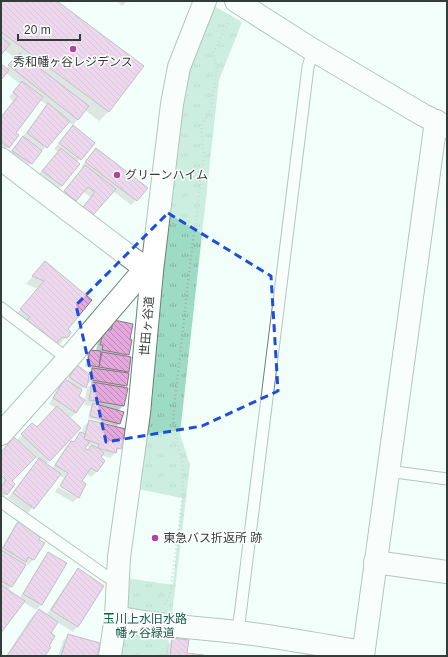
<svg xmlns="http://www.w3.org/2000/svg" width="448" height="657" font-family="Arial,'Noto Sans JP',sans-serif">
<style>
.grass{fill:url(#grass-tufts)}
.shadow{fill:#0003;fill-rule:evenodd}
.building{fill:url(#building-back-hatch);stroke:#897686}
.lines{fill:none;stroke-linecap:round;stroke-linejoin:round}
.lane-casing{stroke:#678177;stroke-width:13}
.street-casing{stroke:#678177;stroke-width:24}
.secondary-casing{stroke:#678177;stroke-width:24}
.path{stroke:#a3afaa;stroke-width:2.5;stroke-dasharray:1 3;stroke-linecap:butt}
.lane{stroke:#fff;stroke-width:11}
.street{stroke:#fff;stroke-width:22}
.secondary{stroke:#fff;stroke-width:22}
.marked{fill:none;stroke:#1d4ed8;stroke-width:3;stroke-dasharray:8 5;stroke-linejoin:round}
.poi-dot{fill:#af44a6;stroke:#fff;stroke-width:1.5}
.labels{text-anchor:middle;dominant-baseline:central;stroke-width:3;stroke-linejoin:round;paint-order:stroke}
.poi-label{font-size:12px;fill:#323d39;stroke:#fff;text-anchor:start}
.street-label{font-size:12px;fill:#323d39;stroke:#fff}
.park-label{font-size:12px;fill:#135c48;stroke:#fff}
</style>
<defs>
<pattern id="grass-tufts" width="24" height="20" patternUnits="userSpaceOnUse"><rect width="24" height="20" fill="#9ddbc4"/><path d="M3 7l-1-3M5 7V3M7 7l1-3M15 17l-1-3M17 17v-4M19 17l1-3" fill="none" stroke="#81b3a0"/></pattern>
<pattern id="building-back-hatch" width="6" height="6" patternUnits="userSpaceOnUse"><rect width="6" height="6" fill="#e5a8dc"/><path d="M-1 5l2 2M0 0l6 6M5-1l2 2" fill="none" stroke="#ba8ab3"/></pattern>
</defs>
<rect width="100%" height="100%" fill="#f2fef9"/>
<path class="grass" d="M207 2 242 22 219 80 180 434 190 465 167 656H115L126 578 173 585 182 498 138 489 178 89Z"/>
<g class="shadow">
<path d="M1 1H56L143 66 108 112 99 121 85 110 73 125 68 122 29 165 10 153 47 105 40 100 15 133 8 147 3 152 1 150V117L13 101 9 97 20 84 6 73 1 79V65L6 69 15 58 4 50 1 53Z"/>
<path d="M117 1H127L122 6Z"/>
<path d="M68 132 93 143 77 162 62 185 57 191 37 176 58 152 54 149Z"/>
<path d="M91 154 136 200 131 205 113 191 87 220 78 213 91 198 83 191 70 206 60 197 83 168 81 167Z"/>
<path d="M45 262 67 328 66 337 59 345 14 317 38 289 26 284Z"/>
<path d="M114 321 128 340 131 341 128 355 126 357 128 372 125 374 126 385 123 389V406L118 411 119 423 117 426 88 418 91 406 84 405 87 388 93 383 87 382 85 387 82 389 77 396 76 413 69 419 79 428 46 464 52 469 66 447 72 442 73 443 81 433H82L84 426 90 421 120 448 110 458 101 455 100 457 103 461 96 472 91 477 86 473 81 481 78 496 60 485 64 478 58 475 28 513 8 498 38 460 35 456 11 481 14 484 1 500V453L16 441 32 425 36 429 56 408 49 404 60 385 66 380 67 381 77 367 90 376V371L93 369 85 367 88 353 90 351H96L99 335 108 331 109 326ZM86 446 90 448 87 451 84 449Z"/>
<path d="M58 487 78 498 73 502 55 492Z"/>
<path d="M20 519 38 540 43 543 33 560 28 565 26 563 11 587 7 591 19 599 43 559 48 554 65 563 41 605 36 610 23 602 1 631V549L15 525Z"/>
<path d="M78 570V626L73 632 57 622 49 633 44 656H6L31 618 39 610 46 615 73 575Z"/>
<path d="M68 635 96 656H58L63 641Z"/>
<path d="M173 639 186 654 203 656H166L168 645Z"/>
</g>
<g class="building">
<path d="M1 1H57L144 66 109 112 1 32Z"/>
<path d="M1 37 10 44 1 55Z"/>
<path d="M20 53 89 106 78 120 8 65Z"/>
<path d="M1 64 9 70 2 79 1 78Z"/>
<path d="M22 81 43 97 16 133 19 135 9 148 1 142V117L18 96 13 92Z"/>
<path d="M48 103 70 121 47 148 27 133Z"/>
<path d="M73 125 95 143 81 160 59 143Z"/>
<path d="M23 136 42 151 32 164 12 151Z"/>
<path d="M61 148 80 164 62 186 42 171Z"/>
<path d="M96 148 148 188 137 201 85 162Z"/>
<path d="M85 165 116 189 93 215 83 207 95 192 88 187 76 201 64 191Z"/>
<path d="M45 261 92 300 68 329 71 332 69 336 67 338 62 337 56 344 27 320 30 317 20 309 44 281 32 276Z"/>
<path d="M114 320 133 324 130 339 132 340 129 355 102 350 103 345H100L104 329 111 330Z"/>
<path d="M90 350 101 351 99 367 87 365Z"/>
<path d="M102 352 131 357 129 372 99 367Z"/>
<path d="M77 365 89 374 88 383 86 388 69 377Z"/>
<path d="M92 368 129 373 127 386 91 380Z"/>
<path d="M65 379 82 390 79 396 85 400 76 413 53 398Z"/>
<path d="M92 382 128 388 124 406 89 400Z"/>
<path d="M93 403 124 412 120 424 90 416Z"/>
<path d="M57 406 81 428 50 461 21 434 32 423 37 427Z"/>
<path d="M89 420 126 429 121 449 117 448 116 453 98 448 99 444 84 439Z"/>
<path d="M80 432 85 434 84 439 90 441 85 448 88 450 92 445 98 448 104 453 101 457 105 461 97 472 91 468 82 481 86 484 79 498 60 486 68 473 55 465 71 441 74 442Z"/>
<path d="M14 437 36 457 12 481 15 484 7 495 1 491V488L6 480 2 476 1 477V452Z"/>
<path d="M39 458 61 474 34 509 13 493Z"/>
<path d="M20 518 42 534 39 540 45 543 34 560 28 557 26 562 3 548Z"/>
<path d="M1 550 26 565 12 587 1 581Z"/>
<path d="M48 552 67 563 42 605 23 594Z"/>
<path d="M78 568 104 586 78 627 51 610Z"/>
<path d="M1 585 25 601 1 633Z"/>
<path d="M39 609 58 622 51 633 55 636 49 646 51 647 45 656H7Z"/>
<path d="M68 634 100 643 97 656H61Z"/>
<path d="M172 638 189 640 187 653 204 655V656H170Z"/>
</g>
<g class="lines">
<g class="lane-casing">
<g id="lane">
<path d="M1 308 68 359"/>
<path d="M388 471 447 479"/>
<path d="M1 502 106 576 117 582"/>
<path d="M238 632 308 67 313 50"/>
</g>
</g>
<g class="street-casing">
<g id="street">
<path d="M236 1 313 50 423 115 447 127"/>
<path d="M1 159 134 260 152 271"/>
<path d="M1 434 68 359 139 276 152 271"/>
<path d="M375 562 447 572"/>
<path d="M116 617C155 626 196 627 237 632 279 637 321 645 363 652"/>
<path d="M363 656 436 121"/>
</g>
</g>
<g class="secondary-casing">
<path id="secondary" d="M110 656 116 617 119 557 139 413 152 271 172 104 179 67 205 1"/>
</g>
<path class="path" d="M165 604 170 595 183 495V465L177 443 173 418 191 256 204 157 201 127 211 108 217 69 213 53 229 21"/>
<use href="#lane" class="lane"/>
<use href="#street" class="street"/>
<use href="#secondary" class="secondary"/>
</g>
<path d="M0 0H448V657H0ZM168 213 271 276 278 391 202 426 106 442 76 305Z" fill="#f2fef9" fill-opacity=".55" fill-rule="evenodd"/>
<path class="marked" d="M168 213 271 276 278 391 202 426 106 442 76 305Z"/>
<g class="poi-dot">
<circle cx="73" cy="49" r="4"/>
<circle cx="117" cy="175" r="4"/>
<circle cx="155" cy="538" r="4"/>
</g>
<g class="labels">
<g class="poi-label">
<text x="73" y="62" text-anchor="middle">秀和幡ヶ谷レジデンス</text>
<text x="125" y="175">グリーンハイム</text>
<text x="163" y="538">東急バス折返所 跡</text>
</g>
<g class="street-label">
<text transform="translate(147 326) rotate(-85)">世田ヶ谷道</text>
</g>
<g class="park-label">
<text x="145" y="619">玉川上水旧水路<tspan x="145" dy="14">幡ヶ谷緑道</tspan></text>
</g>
</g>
<rect width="448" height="657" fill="none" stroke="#323d39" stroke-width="4"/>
<path d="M18 34v6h62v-6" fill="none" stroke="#323d39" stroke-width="2"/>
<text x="24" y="34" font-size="12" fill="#323d39" stroke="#ffffff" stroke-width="3" paint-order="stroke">20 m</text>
</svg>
